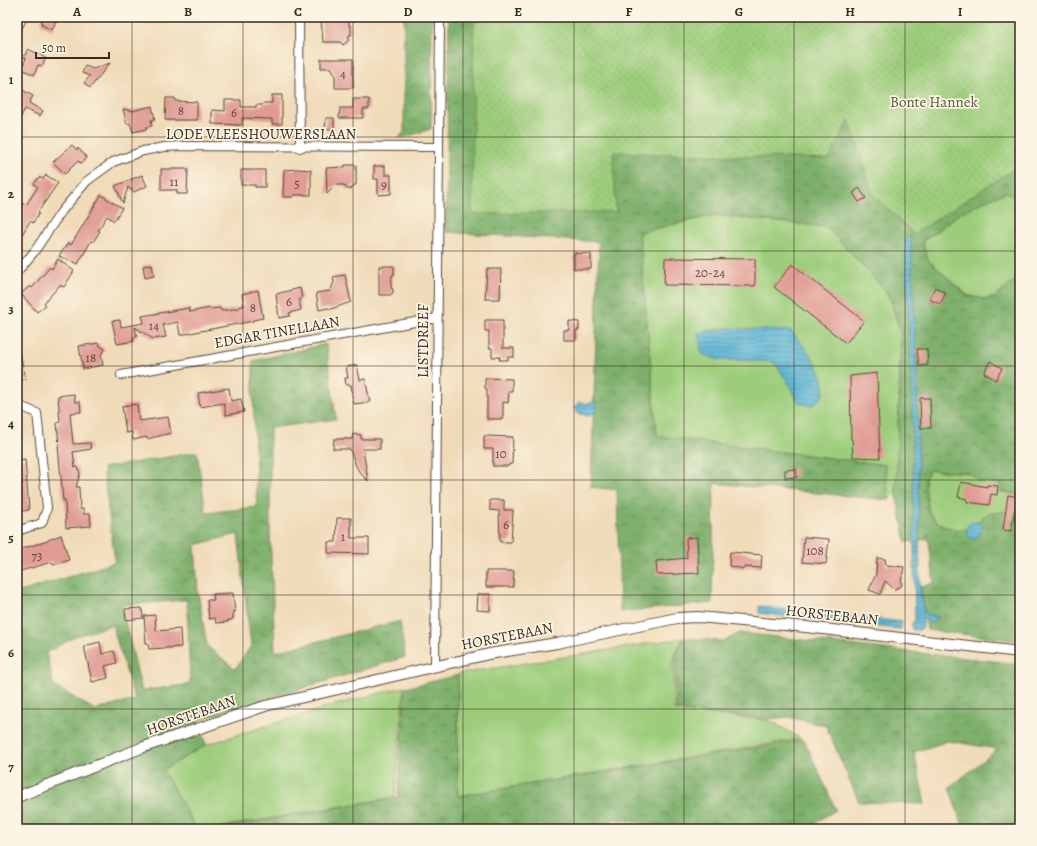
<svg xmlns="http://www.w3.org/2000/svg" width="1037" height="846" font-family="Alegreya,serif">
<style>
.grass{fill:#9dcd7c;stroke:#6c7c4d}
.forest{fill:url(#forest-crowns);stroke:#5c6d45;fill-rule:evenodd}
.park{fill:url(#park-dots);stroke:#6c7c4d}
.water{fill:url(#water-rules);stroke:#4a707a}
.building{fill:#e09b94}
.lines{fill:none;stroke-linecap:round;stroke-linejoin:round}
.minor-casing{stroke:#564535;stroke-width:10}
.tertiary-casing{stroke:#564535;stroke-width:12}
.minor{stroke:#fff;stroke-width:8}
.tertiary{stroke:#fff;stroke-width:10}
.grid{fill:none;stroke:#3b2a1e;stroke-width:1;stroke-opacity:0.55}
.labels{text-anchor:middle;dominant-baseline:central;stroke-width:3.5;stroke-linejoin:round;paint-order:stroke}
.number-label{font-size:13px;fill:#64463c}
.park-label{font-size:15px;fill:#585b3a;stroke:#fcf5e5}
.street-label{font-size:15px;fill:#3b2a1e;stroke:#fcf5e5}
.neatline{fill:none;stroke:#3b2a1e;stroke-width:1.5}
.grid-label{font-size:13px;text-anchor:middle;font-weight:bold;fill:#3b2a1e}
</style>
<defs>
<pattern id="forest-crowns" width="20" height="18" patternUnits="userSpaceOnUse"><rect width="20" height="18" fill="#7eb06c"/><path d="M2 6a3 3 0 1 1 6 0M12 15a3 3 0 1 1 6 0" fill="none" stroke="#688f58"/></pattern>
<pattern id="park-dots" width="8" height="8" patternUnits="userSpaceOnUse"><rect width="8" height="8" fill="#9dcd7c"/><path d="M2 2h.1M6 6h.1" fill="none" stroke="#88b06b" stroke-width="1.8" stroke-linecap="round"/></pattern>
<pattern id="water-rules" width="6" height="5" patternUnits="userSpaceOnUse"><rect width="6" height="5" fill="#5ab5d7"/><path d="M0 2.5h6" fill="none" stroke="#4c93ae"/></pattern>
</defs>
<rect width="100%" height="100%" fill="#fcf5e5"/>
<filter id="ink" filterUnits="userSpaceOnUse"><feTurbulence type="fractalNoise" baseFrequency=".025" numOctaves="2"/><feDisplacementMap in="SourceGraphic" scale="8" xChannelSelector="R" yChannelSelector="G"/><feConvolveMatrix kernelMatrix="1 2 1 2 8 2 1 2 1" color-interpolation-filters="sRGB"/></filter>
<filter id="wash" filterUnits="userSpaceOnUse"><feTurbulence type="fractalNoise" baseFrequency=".012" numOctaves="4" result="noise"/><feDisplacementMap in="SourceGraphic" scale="16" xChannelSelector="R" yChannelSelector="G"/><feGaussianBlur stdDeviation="0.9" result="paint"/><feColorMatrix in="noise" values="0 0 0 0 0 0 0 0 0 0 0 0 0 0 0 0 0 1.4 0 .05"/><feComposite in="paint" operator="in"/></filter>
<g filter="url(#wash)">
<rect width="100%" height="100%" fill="#f0dbb9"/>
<g class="grass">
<path d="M1007 192 1020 203V276L994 298 984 299 967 295 928 260 922 242 960 213 988 199Z"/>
<path d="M715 215 827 227 885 290 892 303 901 334 896 493 889 500 885 465 657 436 639 232Z"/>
<path d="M930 470 971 473 977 481 1001 484V492L1020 494V513L1000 512 968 529 959 530 946 527 936 521 929 512 926 496 925 478Z"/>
<path d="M683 638 672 661 674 710 771 721 801 739 458 796V674Z"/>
<path d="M404 687 395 797 209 829H197L162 770 205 745 334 705Z"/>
</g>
<g class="forest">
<path d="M404 17H432L431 129 405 137H399L404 132Z"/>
<path d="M449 17H1020V203L1007 192 988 199 960 213 922 242 928 260 967 296 984 299 994 298 1020 276V389L1013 392H1020V494L1001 492V484L977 481 971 473 930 470 925 478 926 496 929 512 936 521 946 527 959 530 968 529 976 522 988 514 1000 512 1020 513V641L927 630 921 587 934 583 928 533 927 539 906 542 896 493 901 334 892 303 885 290 827 227 715 215 639 232 657 436 885 465 889 500 714 483 712 603 620 612 617 490 591 487 599 242 446 232Z"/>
<path d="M326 344 336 419 270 428V532L275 652 400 621 405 657 198 720 206 745 163 770 196 829H17V593L115 562 103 468 197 452 206 513 257 507 253 394V361ZM238 534 251 646 235 669 207 646 198 592 195 545ZM187 600 190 684 142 691 121 605ZM112 625 135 700 95 710 54 686 46 653 76 636Z"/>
<path d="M740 633 1020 664V829H964L949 788 998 749 948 741 914 752 925 804 859 802 826 726 789 717 766 719 676 710 674 660 684 638 724 641Z"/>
<path d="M458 675 457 796 804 740 836 810 805 829H672V827L614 819 603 829H216L398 797 405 688Z"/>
</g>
<path class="park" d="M474 17H1020V165L914 234 873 195 849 120 829 159 613 152 616 212 472 214Z"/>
<g class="water">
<path d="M911 235 917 380 920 583 923 611 928 615 939 616 932 623 923 619V627L920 630H912V623L915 621 912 394 905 247 906 240Z"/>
<path d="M725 328 791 331C803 345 834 380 821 398 818 401 814 404 811 406L798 402 788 382 774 362 739 360H719L702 354 698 333Z"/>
<path d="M579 402 587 404 596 402 597 408 596 413 588 416 577 413 574 408Z"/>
<path d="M972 522 980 523 983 527 978 537 973 540 967 535 968 525Z"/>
<path d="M759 606 793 611 791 617 759 613Z"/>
<path d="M805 612 852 616 851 624 805 618Z"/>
<path d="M863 617 902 622 901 629 862 625Z"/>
</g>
<g id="blocks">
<g class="building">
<path d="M44 17H58L52 30 42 25 41 21Z"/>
<path d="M321 18H349V26H351V35H349L348 41 343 45 340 42H323Z"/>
<path d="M28 49 46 58 42 66 38 65 34 75 22 69 26 58 24 57Z"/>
<path d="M321 59H353V88H335V77L332 68H321Z"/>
<path d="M110 63 90 88 84 83 90 76 82 73 85 66 93 69Z"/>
<path d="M17 87 33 96 29 103 43 111 40 116 25 109 17 124Z"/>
<path d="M272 95H282V124H272V119L242 118V125L212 124V110L225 111V100H241V107H256V105H262L264 103H272Z"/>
<path d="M166 98H175V101L197 102V120H165Z"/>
<path d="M353 99H369V109H363V118H339L340 108H353Z"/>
<path d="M152 106 155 120H151L152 126 146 127 147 129 133 132 130 123 127 124 123 109 132 111Z"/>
<path d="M326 118H334V129H325Z"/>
<path d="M72 145 77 150 78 148 87 158 81 163 78 161 65 174 53 162Z"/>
<path d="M345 165H356V185H354L351 189H347L344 185H336L327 194 326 168 345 167Z"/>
<path d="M374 166H385V175H391V194L378 195V179H374Z"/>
<path d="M161 169H188L187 194H177V190H161Z"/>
<path d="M297 169 311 170V195H293V197H283L284 170Z"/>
<path d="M241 170H265V187H255V185H241Z"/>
<path d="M46 175 58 183 38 212 39 213 33 223 30 221 17 243V212L23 203 26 205 38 187 34 184 39 177 43 179Z"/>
<path d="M142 175 147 186 134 192 128 187 123 203 115 186Z"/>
<path d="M859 188 866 198 859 202 853 193Z"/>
<path d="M101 195 122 208 114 221 107 216 98 230 100 231 93 242 91 241 78 264 59 256 68 243 71 245Z"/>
<path d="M574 253 591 254V269H574Z"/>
<path d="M665 258 755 259V286L664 285Z"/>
<path d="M58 259 74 271 64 287 60 285 44 303 46 305 37 312 21 294 30 286 32 288 50 267 52 269Z"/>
<path d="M152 264 154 276 145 278 143 266Z"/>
<path d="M792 264 864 321 846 343 774 287Z"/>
<path d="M379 266H394V275H392L391 288 393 289V293L390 295H379Z"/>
<path d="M487 269H501L500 299H485Z"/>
<path d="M345 275 351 302 331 309 328 308 319 310 316 293 330 291 334 282 333 277Z"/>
<path d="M935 287 946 293 940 304 929 299Z"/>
<path d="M300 288 302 299H299L301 310 289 313 290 316 279 318 276 294Z"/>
<path d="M258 290 263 318 253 320V321L180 335 178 322 163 325 166 337 153 339 135 327 137 337H133L134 341 117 344 112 321 120 320 121 327 144 323 142 316 189 308 190 312 210 308V309L220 308 221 311 239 308 240 306H244L242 294Z"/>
<path d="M485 320H503V348H514V357H508V360H499L500 357H492V348H489V331H485Z"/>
<path d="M569 321 579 322V330H576V340H564V330H569Z"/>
<path d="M99 343 100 346 105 349 101 355 103 365 83 369 79 346Z"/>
<path d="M917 349H927L928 365 919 366Z"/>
<path d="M20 354 26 379 17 381V355Z"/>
<path d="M990 361 1002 368 996 380 984 373Z"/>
<path d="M357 365 360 380 365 379 370 402 354 404 351 385H346L345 378H348L346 367Z"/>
<path d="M877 373 880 458 853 457 852 439H851L850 376Z"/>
<path d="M487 378 512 379V391H509L508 403 503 402V419H487V389L485 388V379Z"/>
<path d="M229 388 231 401 241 399 244 412 226 415 224 403 200 407 198 393Z"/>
<path d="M74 394 75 402H80L81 412 70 413 73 444 90 443 91 449 73 452 75 467H78L80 474 76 487H79L80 509H83L84 514H90L91 526 66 528 65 500H63L58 446H59L57 423 60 422 58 396Z"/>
<path d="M920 398H930L931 428H921Z"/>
<path d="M137 404 139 421 168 417 171 433 147 439V437L133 440 132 432 126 433 122 406Z"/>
<path d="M353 434 361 435V439H380V449H363L368 481 360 473 356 466 350 449H333L334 439H352Z"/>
<path d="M484 436 513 437 512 464H509V466H493V449H484Z"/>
<path d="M25 459 29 510 17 512V460Z"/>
<path d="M796 469 797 477 785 478V470Z"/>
<path d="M961 482 987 487V485L998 486 997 495 991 494 989 505 967 502V499L958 497Z"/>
<path d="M1008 495 1019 497 1017 509H1015L1011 531 1003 530Z"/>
<path d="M490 500H504V510H513L511 542H500L499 511 490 510Z"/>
<path d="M337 518H351V538H369V554L328 553V542H336Z"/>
<path d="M61 535 69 560 53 565 52 562 17 572V550L48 541V540Z"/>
<path d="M697 537 699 573 657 575 656 561 687 558 686 538Z"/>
<path d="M804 537 829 539 826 564 802 562Z"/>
<path d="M730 552 762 555 761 568 744 567V569L729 566Z"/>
<path d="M877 558 885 559 886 565 904 567 901 582 902 584 900 587 894 589 885 581 880 594 869 590 876 574Z"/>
<path d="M486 571H514L513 587H486Z"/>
<path d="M233 593 235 612H233V619L227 621 228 622 216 623 215 618 209 619 207 600H214L213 594Z"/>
<path d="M478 594H490V611L477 610Z"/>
<path d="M142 608 143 618 126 620 125 609Z"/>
<path d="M155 615 156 631 180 629 181 647 149 649 148 643H146L144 616Z"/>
<path d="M100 642 102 654 114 651 117 663 105 666 108 678 92 682 84 646Z"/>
</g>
</g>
</g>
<g filter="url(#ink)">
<use href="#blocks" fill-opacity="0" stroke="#564535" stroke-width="1"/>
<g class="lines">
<g class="minor-casing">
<g id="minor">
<path d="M299 17 300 148"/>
<path d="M17 28 23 17"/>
<path d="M17 272 34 252 61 212 87 181 113 162 143 151 164 147 184 146 438 147"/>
<path d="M121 375 437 318"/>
<path d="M17 407 20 406 37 413 47 508 42 523 17 531"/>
<path d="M435 666 440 17"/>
</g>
</g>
<g class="tertiary-casing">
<path id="tertiary" d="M17 797 141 748 265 706 489 654 557 643 677 618 698 617 806 627 1020 652"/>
</g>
<use href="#minor" class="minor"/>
<use href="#tertiary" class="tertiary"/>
</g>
</g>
<path class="grid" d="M132 17V829M243 17V829M353 17V829M463 17V829M574 17V829M684 17V829M794 17V829M905 17V829M17 137H1020M17 251H1020M17 366H1020M17 480H1020M17 595H1020M17 709H1020"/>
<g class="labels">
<g class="number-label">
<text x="343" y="73">4</text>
<text x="181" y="110">8</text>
<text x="234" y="112">6</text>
<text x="174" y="181">11</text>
<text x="297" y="183">5</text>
<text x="384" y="184">9</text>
<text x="710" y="272">20-24</text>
<text x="289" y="301">6</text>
<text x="253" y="307">8</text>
<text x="154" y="325">14</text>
<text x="91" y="357">18</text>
<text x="501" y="453">10</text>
<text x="506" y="524">6</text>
<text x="343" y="536">1</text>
<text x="815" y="550">108</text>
<text x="37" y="555">73</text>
</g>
<g class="park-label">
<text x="934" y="102">Bonte Hannek</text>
</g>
<g class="street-label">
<text x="261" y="134">LODE VLEESHOUWERSLAAN</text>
<text transform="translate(277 332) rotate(-10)">EDGAR TINELLAAN</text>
<text transform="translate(423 341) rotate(-90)">LISTDREEF</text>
<text transform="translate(832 615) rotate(6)">HORSTEBAAN</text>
<text transform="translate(507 636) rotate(-11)">HORSTEBAAN</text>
<text transform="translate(191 715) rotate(-19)">HORSTEBAAN</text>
</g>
</g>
<rect width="1037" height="846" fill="none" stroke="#fcf5e5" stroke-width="44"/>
<path d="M36 52v6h73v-6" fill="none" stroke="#3b2a1e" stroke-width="2"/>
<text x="42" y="52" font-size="12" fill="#3b2a1e" stroke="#fcf5e5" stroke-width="3" paint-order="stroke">50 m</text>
<rect x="22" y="22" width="993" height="802" class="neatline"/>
<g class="grid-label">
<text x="77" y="16">A</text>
<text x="188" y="16">B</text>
<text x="298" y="16">C</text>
<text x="408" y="16">D</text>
<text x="518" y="16">E</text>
<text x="629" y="16">F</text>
<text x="739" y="16">G</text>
<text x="850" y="16">H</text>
<text x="960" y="16">I</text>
<text x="11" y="84">1</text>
<text x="11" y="198">2</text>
<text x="11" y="313">3</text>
<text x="11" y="428">4</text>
<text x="11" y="542">5</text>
<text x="11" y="657">6</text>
<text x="11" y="771">7</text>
</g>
</svg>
